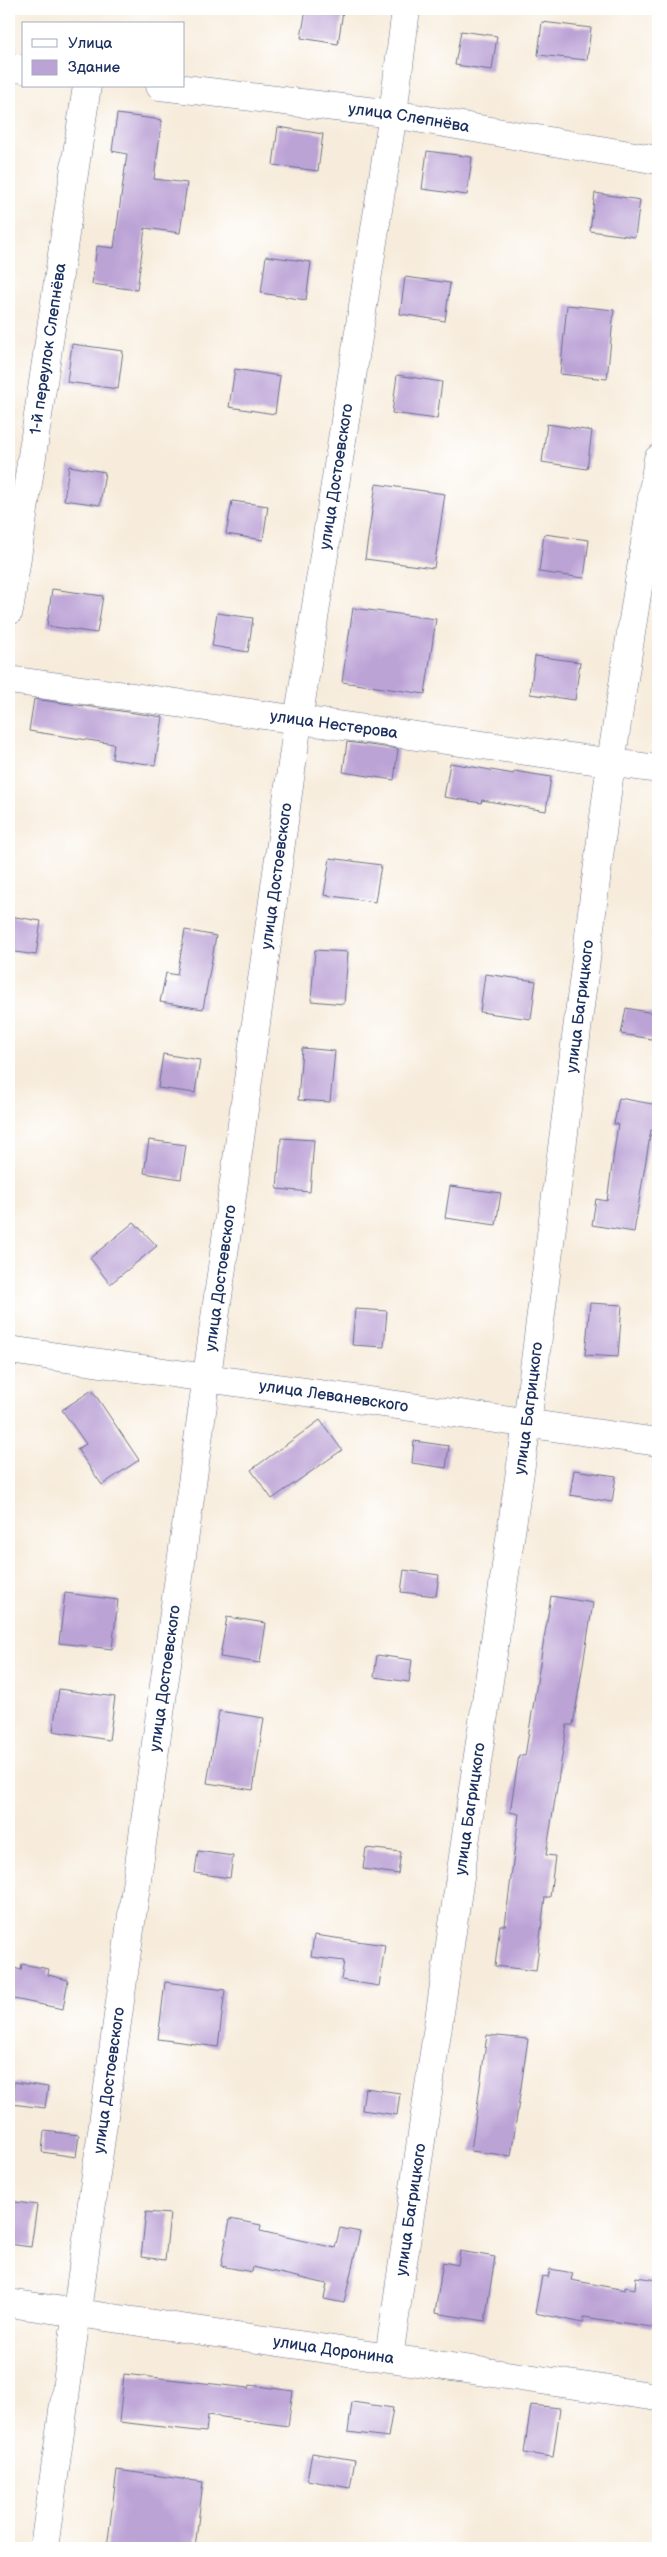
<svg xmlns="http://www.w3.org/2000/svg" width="667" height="2557" font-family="'Balsamiq Sans',sans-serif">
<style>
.building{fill:#bca3d6}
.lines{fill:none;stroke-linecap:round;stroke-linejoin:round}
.street-casing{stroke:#68718a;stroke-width:29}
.street{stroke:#fff;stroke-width:28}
.labels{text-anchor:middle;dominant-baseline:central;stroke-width:4.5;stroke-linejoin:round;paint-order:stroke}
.street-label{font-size:16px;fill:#1b2f5e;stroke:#fff}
</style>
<rect width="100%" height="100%" fill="#fff"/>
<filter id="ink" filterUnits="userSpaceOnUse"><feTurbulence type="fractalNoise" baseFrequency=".02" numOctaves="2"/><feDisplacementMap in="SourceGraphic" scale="10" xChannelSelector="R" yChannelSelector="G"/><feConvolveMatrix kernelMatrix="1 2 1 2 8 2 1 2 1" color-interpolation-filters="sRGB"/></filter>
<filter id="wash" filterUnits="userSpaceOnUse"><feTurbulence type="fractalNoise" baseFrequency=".0096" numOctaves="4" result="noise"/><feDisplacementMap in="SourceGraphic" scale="20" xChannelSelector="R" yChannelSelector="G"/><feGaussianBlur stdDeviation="1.12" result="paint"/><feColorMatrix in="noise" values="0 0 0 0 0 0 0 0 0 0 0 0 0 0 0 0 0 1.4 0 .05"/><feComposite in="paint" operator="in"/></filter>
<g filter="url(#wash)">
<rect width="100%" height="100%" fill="#f7ecdb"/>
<g id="blocks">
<g class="building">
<path d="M306 9 343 11 338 44 301 38Z"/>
<path d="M542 22 591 28 587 60 538 55Z"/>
<path d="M461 31 497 36 492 70 455 65Z"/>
<path d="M117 114 162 120 154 179 187 183 180 233 145 228 137 290 92 284 97 246 114 248 127 154 112 151Z"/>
<path d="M278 127 323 134 318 171 273 165Z"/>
<path d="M427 151 472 157 467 195 422 189Z"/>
<path d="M595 193 640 200 635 237 590 231Z"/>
<path d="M266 256 311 262 306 300 261 293Z"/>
<path d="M405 277 450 283 445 321 400 314Z"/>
<path d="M567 305 614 310 607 379 560 374Z"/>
<path d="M72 344 123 351 118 389 67 382Z"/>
<path d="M235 369 280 376 275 414 229 407Z"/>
<path d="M397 375 442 382 437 419 392 413Z"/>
<path d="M547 424 592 431 587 469 542 462Z"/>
<path d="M69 466 105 472 100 505 64 500Z"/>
<path d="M376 484 445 494 434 568 365 559Z"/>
<path d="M232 501 268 506 263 540 226 534Z"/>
<path d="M544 534 589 540 584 578 539 572Z"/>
<path d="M52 589 103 596 97 633 47 626Z"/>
<path d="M353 608 436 619 425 694 342 682Z"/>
<path d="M217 613 253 618 248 652 212 646Z"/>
<path d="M535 656 580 662 575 700 530 694Z"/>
<path d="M34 699 163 717 155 765 112 759 114 744 29 731Z"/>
<path d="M347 742 398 749 394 780 343 772Z"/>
<path d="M450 763 514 774V771L551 777 546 811 482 800 481 803 444 797Z"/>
<path d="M330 858 381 865 375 902 324 895Z"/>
<path d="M9 916 41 921 36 955 9 951Z"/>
<path d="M185 930 216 936 203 1009 160 1002 166 973 177 975Z"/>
<path d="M315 950 348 952 344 1004 311 1001Z"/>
<path d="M485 974 536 981 531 1019 480 1012Z"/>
<path d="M626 1008 658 1014V1040L621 1034Z"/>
<path d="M302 1048 335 1051 330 1102 298 1100Z"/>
<path d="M163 1054 200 1060 195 1093 158 1088Z"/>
<path d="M619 1098 658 1105V1131L651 1130 634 1232 592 1225 596 1199 607 1201 618 1124H614Z"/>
<path d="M281 1138 314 1140 310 1192 277 1189Z"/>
<path d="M149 1140 186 1145 181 1179 144 1173Z"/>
<path d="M450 1186 501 1193 496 1225 445 1218Z"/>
<path d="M134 1222 157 1246 110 1284 90 1258Z"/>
<path d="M590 1303 622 1305 618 1357 585 1355Z"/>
<path d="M355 1309 387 1311 384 1347 352 1345Z"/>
<path d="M92 1390 139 1460 102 1485 77 1449 86 1444 62 1410Z"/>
<path d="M320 1420 342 1450 272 1499 251 1470Z"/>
<path d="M414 1441 449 1446 446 1468 412 1463Z"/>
<path d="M574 1470 616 1476 612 1502 570 1495Z"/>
<path d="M404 1570 439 1575 436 1596 401 1592Z"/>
<path d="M65 1593 118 1600 112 1649 59 1643Z"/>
<path d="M551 1596 593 1603 573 1725H567L546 1855 555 1856 550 1897H545L536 1971 495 1966 500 1925H505L519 1814 510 1812 519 1755 525 1756Z"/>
<path d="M227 1617 266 1623 260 1663 220 1657Z"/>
<path d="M377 1655 412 1660 409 1682 374 1677Z"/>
<path d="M59 1689 115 1697 109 1740 53 1731Z"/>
<path d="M219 1711 264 1718 253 1790 207 1783Z"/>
<path d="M366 1848 401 1852 398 1874 363 1869Z"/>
<path d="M198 1851 233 1856 230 1878 195 1873Z"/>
<path d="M314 1935 385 1945 379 1986 341 1980 344 1961 311 1957Z"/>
<path d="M22 1964 49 1969 48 1975 68 1980 63 2009 9 1998 14 1968 21 1970Z"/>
<path d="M165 1982 225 1990 218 2047 158 2039Z"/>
<path d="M487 2035 528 2039 511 2156 471 2151Z"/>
<path d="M14 2082 48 2087 45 2108 11 2104Z"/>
<path d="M365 2088 400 2093 397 2115 362 2110Z"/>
<path d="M44 2131 79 2135 76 2157 42 2152Z"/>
<path d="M9 2201 37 2205 31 2247 9 2244Z"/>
<path d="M146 2212 170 2214 165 2260 141 2257Z"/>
<path d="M230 2219 261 2225 260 2231 335 2248 340 2228 360 2232 344 2303 324 2299 327 2284 253 2267 252 2272 221 2266Z"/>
<path d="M460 2251 495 2257 485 2321 435 2313 443 2262 458 2265Z"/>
<path d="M550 2269 573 2273 571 2280 625 2290V2287L635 2289 636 2277 658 2280V2328L584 2317 583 2323 535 2313 542 2276 548 2277Z"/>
<path d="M124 2374 249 2388 250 2385 293 2391 288 2426 208 2415 206 2432 119 2422Z"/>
<path d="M352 2402 393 2408 388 2437 348 2432Z"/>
<path d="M531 2405 560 2408 553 2457 524 2453Z"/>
<path d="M312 2453 355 2460 350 2488 307 2480Z"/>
<path d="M117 2470 203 2482 195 2548H107Z"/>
</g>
</g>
</g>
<g filter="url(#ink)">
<use href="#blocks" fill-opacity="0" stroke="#68718a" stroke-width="1"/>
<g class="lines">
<g class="street-casing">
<g id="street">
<path d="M9 67 24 69"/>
<path id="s1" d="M160 86 393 114 658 160"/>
<path id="s2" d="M9 611 87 86"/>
<path id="s3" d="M9 680 658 769"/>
<path id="s4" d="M9 1350 658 1442"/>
<path id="s5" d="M9 2303 658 2397"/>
<path id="s6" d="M389 2357 527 1424 611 762 658 459"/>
<path id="s7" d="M44 2548 298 721 393 114 406 9"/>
</g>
</g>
<use href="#street" class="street"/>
</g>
</g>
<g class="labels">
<g class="street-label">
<text stroke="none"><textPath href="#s1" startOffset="251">улица Слепнёва</textPath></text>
<text stroke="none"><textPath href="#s2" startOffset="265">1-й переулок Слепнёва</textPath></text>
<text stroke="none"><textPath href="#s7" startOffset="2092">улица Достоевского</textPath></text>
<text stroke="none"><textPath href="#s3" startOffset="328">улица Нестерова</textPath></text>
<text stroke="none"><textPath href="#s7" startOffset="1688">улица Достоевского</textPath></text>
<text stroke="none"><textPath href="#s6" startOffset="1364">улица Багрицкого</textPath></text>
<text stroke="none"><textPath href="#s7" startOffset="1282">улица Достоевского</textPath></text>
<text stroke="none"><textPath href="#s4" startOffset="328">улица Леваневского</textPath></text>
<text stroke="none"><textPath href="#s6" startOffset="959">улица Багрицкого</textPath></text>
<text stroke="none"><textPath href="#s7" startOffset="878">улица Достоевского</textPath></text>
<text stroke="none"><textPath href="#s6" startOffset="554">улица Багрицкого</textPath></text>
<text stroke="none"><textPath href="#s7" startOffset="472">улица Достоевского</textPath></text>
<text stroke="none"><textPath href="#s6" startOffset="149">улица Багрицкого</textPath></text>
<text stroke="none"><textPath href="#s5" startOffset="328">улица Доронина</textPath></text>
</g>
</g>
<rect width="667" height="2557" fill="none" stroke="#fff" stroke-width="30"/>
<rect x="22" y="22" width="162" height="65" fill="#ffffff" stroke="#a4acbf"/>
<rect x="32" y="39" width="25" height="8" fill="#ffffff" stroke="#a4acbf"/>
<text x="68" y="48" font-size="15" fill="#1b2f5e">Улица</text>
<rect x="32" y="60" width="25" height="15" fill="#bca3d6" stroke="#a4acbf"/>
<text x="68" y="72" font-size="15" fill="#1b2f5e">Здание</text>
</svg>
